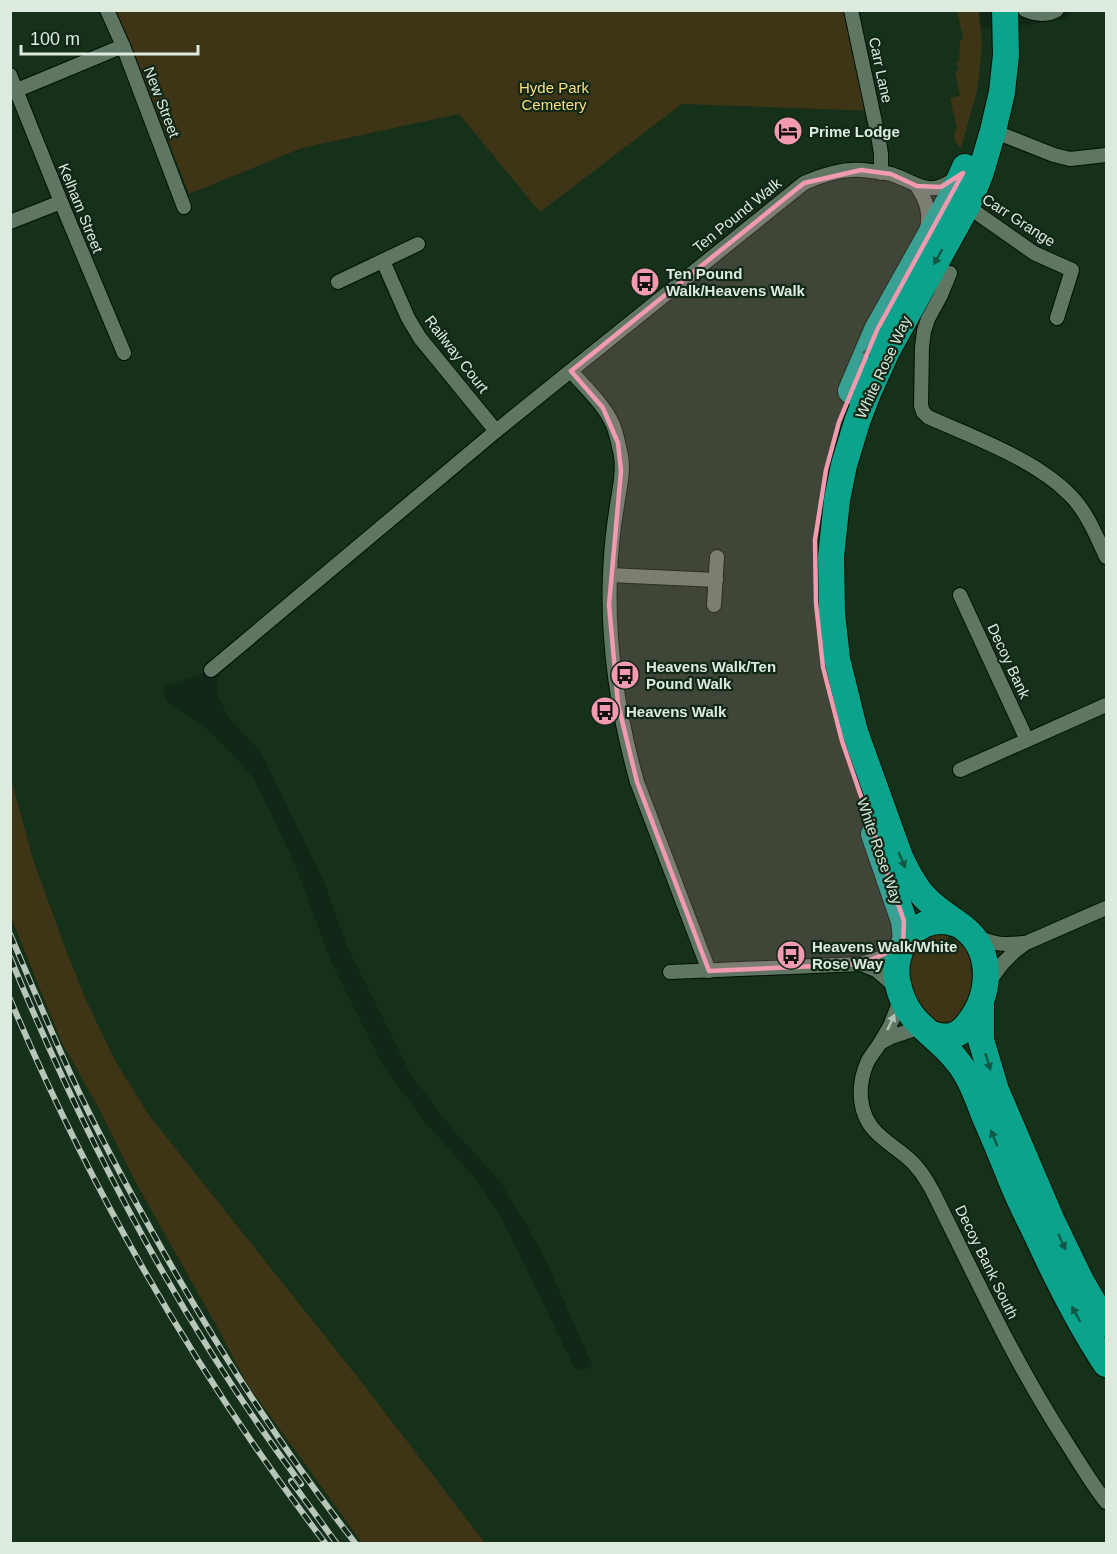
<svg xmlns="http://www.w3.org/2000/svg" width="1117" height="1554" font-family="Arial,sans-serif">
<style>
.built{fill:#15311a;fill-rule:evenodd}
.green{fill:#3e3416}
.lines{fill:none;stroke-linecap:round;stroke-linejoin:round}
.street-casing{stroke:#001103;stroke-width:16}
.highway-casing{stroke:#001103;stroke-width:28}
.street{stroke:#5f7762;stroke-width:14}
.highway{stroke:#0ba38c;stroke-width:26}
.rail-casing{stroke:#b7c6b9;stroke-width:6}
.rail{stroke:#122816;stroke-width:4;stroke-dasharray:11;stroke-linecap:butt}
.oneway{fill:#0f5945}
.oneway2{fill:#b1c2b3}
.marked{fill:#f19ab0;fill-opacity:0.2;stroke:#f19ab0;stroke-width:4.5;stroke-linejoin:round}
.labels{text-anchor:middle;dominant-baseline:central;stroke-width:4.5;stroke-linejoin:round;paint-order:stroke}
.street-label{font-size:15px;fill:#ddebdf;stroke:#122816}
.park-label{font-size:15px;fill:#fedd7f;stroke:#122816}
.poi-label{font-size:15px;font-weight:bold;fill:#ddebdf;stroke:#122816;text-anchor:start}
</style>
<rect width="100%" height="100%" fill="#122816"/>
<g class="built">
<path d="M10 11H116L131 45 189 194 302 148 459 114 540 211 682 104 872 111 849 11H979L981 28 1013 27 1066 19 1073 11H1106V1543H485L364 1385 149 1115 116 1062 87 1002 66 950 33 859 11 778ZM224 667 217 680 218 698 231 720 262 754 325 884 346 944 411 1075 454 1131 499 1180 525 1222 547 1263 593 1367 576 1371 502 1219 472 1175 425 1122 383 1066 330 959 294 862 254 779 227 748 208 730 165 700 164 686Z"/>
<path d="M10 918 61 1041 99 1109 137 1185 216 1325 247 1384 362 1543H11Z"/>
</g>
<g class="green">
<path d="M116 11H844L872 111 682 104 540 212 459 114 302 148 189 194 131 45Z"/>
<path d="M957 11H979L982 47 977 91 961 148 955 142 954 134 957 128 950 98 960 96 955 72 959 70 956 63 959 62 960 40 963 38Z"/>
<path d="M11 778 33 859 66 950 87 1002 116 1062 149 1115 364 1385 485 1543H362L247 1384 216 1325 137 1185 99 1109 61 1041 11 918Z"/>
<path d="M935 932 950 934 947 941 953 943 958 938 968 952 973 966 970 967 972 979 974 980C972 1002 959 1024 935 1026L908 995C909 977 906 957 919 943 923 939 930 935 935 932Z"/>
</g>
<g class="lines">
<g class="street-casing">
<g id="street">
<path d="M107 10 123 46 184 207"/>
<path d="M851 10 879 141 881 154V173"/>
<path d="M1025 10C1036 15 1046 16 1057 10"/>
<path d="M10 75 61 202 124 353"/>
<path d="M10 93 123 46"/>
<path d="M993 131 1054 155 1070 159 1106 155"/>
<path d="M917 186C927 202 930 211 927 230"/>
<path d="M967 206 1034 253 1072 270 1057 318"/>
<path d="M10 222 61 202"/>
<path d="M383 261 408 318 420 338 496 431"/>
<path d="M950 273 940 297 928 319 924 331 922 347 921 405 923 412 928 417C973 437 1034 459 1069 494 1086 510 1097 537 1106 557"/>
<path d="M338 282 418 244"/>
<path d="M571 371C585 388 604 404 613 425 617 435 619 446 621 456 624 472 619 490 617 506 613 529 611 551 610 574 607 646 618 714 637 782L709 971"/>
<path d="M610 575 716 580"/>
<path d="M960 595 1027 740"/>
<path d="M714 605 717 557"/>
<path d="M211 670 496 431 804 183C822 175 843 168 863 170 872 171 883 172 891 174 919 183 927 199 956 178"/>
<path d="M960 770 1106 705"/>
<path d="M976 936C994 945 1005 945 1024 943"/>
<path d="M861 964 876 970 897 988"/>
<path d="M670 972 861 964 890 955 901 947"/>
<path d="M987 984 1003 963 1014 952 1026 943 1106 908"/>
<path d="M901 998 890 1026 880 1043 891 1037 921 1027"/>
<path d="M880 1043C876 1050 870 1056 867 1063 857 1086 858 1115 877 1133 887 1143 899 1150 910 1160 919 1168 926 1179 932 1190 975 1276 1015 1364 1068 1445 1080 1464 1092 1484 1106 1502"/>
</g>
</g>
<g class="highway-casing">
<g id="highway">
<path d="M851 391 877 330 952 196 965 167"/>
<path d="M874 834 904 921 906 939"/>
<path d="M957 924C919 910 889 948 898 984 907 1026 935 1031 958 1062 970 1077 977 1096 984 1115 994 1137 1003 1160 1012 1182 1020 1202 1030 1221 1039 1240 1059 1283 1080 1325 1106 1364"/>
<path d="M981 1004V1040L996 1090 1052 1221 1081 1281 1106 1324"/>
<path d="M932 1034C947 1039 958 1037 968 1024 990 997 995 952 964 928 950 917 933 908 921 893 912 882 906 870 900 857L855 732 837 659 832 613 831 557 837 500 844 465 857 422 868 393 887 351 967 206 980 175 993 131 1002 92 1006 55 1005 10"/>
</g>
</g>
<use href="#street" class="street"/>
<use href="#highway" class="highway"/>
<g class="rail-casing">
<g id="rail">
<path d="M10 934C30 981 50 1029 71 1075 100 1138 134 1200 168 1260 224 1358 286 1455 356 1544"/>
<path d="M10 957C86 1142 181 1323 301 1484"/>
<path d="M10 999C92 1193 198 1377 326 1544"/>
<path d="M291 1481 337 1544"/>
</g>
</g>
<use href="#rail" class="rail"/>
</g>
<defs><path id="oneway-solid" d="M-6-.8H1V-3.2L6.5 0L1 3.2V.8H-6Z" transform="scale(1.5)"/></defs>
<g class="oneway">
<use href="#oneway-solid" transform="translate(938 257) rotate(119)"/>
<use href="#oneway-solid" transform="translate(865 356) rotate(-65)"/>
<use href="#oneway-solid" transform="translate(902 860) rotate(67)"/>
<use href="#oneway-solid" transform="translate(988 1062) rotate(73)"/>
<use href="#oneway-solid" transform="translate(994 1138) rotate(-112)"/>
<use href="#oneway-solid" transform="translate(1062 1242) rotate(65)"/>
<use href="#oneway-solid" transform="translate(1076 1314) rotate(-119)"/>
</g>
<use class="oneway2" href="#oneway-solid" transform="translate(891 1022) rotate(-65)"/>
<path class="marked" d="M861 170 891 174 917 186 941 187 963 173 877 330 839 422 826 470 815 540 816 603 823 667 842 741 904 921 903 946 861 964 709 971 637 782 618 704 609 605 621 471 618 443 603 408 571 371 804 183Z"/>
<defs>
<g id="hotel-disc" transform="scale(1.5)"><circle r="9.5" fill="#f19ab0" stroke="#122816"/><path d="M-6-4.5h1.5V1H6V5H4.5V3h-9V5H-6ZM-4 0a1.8 1.8 0 1 1 3.6 0ZM.5 0V-2.5h3Q6-2.5 6 0Z" fill="#111"/></g>
<g id="bus-disc" transform="scale(1.5)"><circle r="9.5" fill="#f19ab0" stroke="#122816"/><path d="M-5-6H5V4H4V6H2V4H-2V6H-4V4H-5ZM-3.5-4V0h7V-4ZM-3.5 1.2v1.5H-2V1.2ZM2 1.2v1.5H3.5V1.2Z" fill="#111"/></g>
</defs>
<g fill-rule="evenodd">
<use href="#hotel-disc" x="788" y="131"/>
<use href="#bus-disc" x="645" y="282"/>
<use href="#bus-disc" x="625" y="675"/>
<use href="#bus-disc" x="605" y="711"/>
<use href="#bus-disc" x="791" y="955"/>
</g>
<g class="labels">
<g class="street-label">
<text transform="translate(881 70) rotate(78)">Carr Lane</text>
<text transform="translate(162 102) rotate(69)">New Street</text>
<text transform="translate(81 208) rotate(68)">Kelham Street</text>
<text transform="translate(737 215) rotate(-39)">Ten Pound Walk</text>
<text transform="translate(1019 220) rotate(33)">Carr Grange</text>
<text transform="translate(457 354) rotate(52)">Railway Court</text>
<text transform="translate(883 367) rotate(-65)">White Rose Way</text>
<text transform="translate(1009 661) rotate(65)">Decoy Bank</text>
<text transform="translate(880 851) rotate(71)">White Rose Way</text>
<text transform="translate(987 1262) rotate(64)">Decoy Bank South</text>
</g>
<g class="park-label">
<text x="554" y="87">Hyde Park<tspan x="554" dy="17">Cemetery</tspan></text>
</g>
<g class="poi-label">
<text x="809" y="131">Prime Lodge</text>
<text x="666" y="273">Ten Pound<tspan x="666" dy="17">Walk/Heavens Walk</tspan></text>
<text x="646" y="666">Heavens Walk/Ten<tspan x="646" dy="17">Pound Walk</tspan></text>
<text x="626" y="711">Heavens Walk</text>
<text x="812" y="946">Heavens Walk/White<tspan x="812" dy="17">Rose Way</tspan></text>
</g>
</g>
<rect width="1117" height="1554" fill="none" stroke="#ddebdf" stroke-width="24"/>
<path d="M21 45v9h177v-9" fill="none" stroke="#ddebdf" stroke-width="3"/>
<text x="30" y="45" font-size="18" fill="#ddebdf" stroke="#122816" stroke-width="4.5" paint-order="stroke">100 m</text>
</svg>
